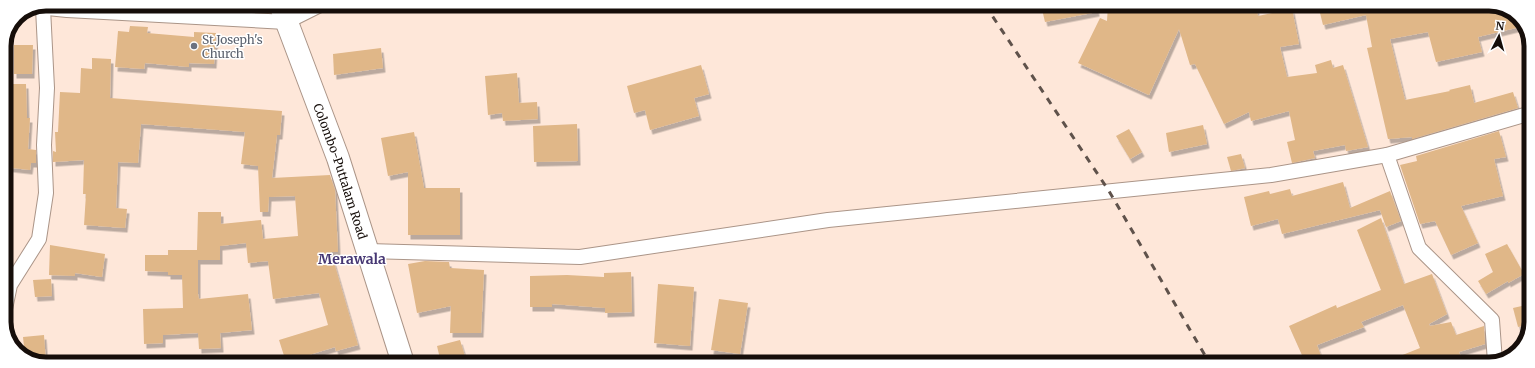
<svg xmlns="http://www.w3.org/2000/svg" width="1535" height="368" font-family="Merriweather,serif">
<style>
.building{fill:#e0b788;filter:url(#shadow)}
.lines{fill:none;stroke-linecap:round;stroke-linejoin:round}
.street-casing{stroke:#ab9588;stroke-width:16}
.highway-casing{stroke:#ab9588;stroke-width:24}
.street{stroke:#fff;stroke-width:14}
.highway{stroke:#fff;stroke-width:22}
.rail{stroke:#5f524b;stroke-width:3;stroke-dasharray:7 7;stroke-linecap:butt}
.worship-dot{fill:#6b7280;stroke:#fff;stroke-width:1.5}
.labels{text-anchor:middle;dominant-baseline:central;stroke-width:3;stroke-linejoin:round;paint-order:stroke}
.worship-label{font-size:12px;fill:#5b616d;stroke:#fff;text-anchor:start}
.street-label{font-size:12px;fill:#160e0a;stroke:#fff}
.quarter-label{font-size:14px;font-weight:bold;fill:#463773;stroke:#fff}
.rim{fill:none;stroke:#160e0a;stroke-width:5}
</style>
<defs>
<filter id="shadow"><feDropShadow dx="2.5" dy="4.5" stdDeviation="0" flood-color="#0004"/></filter>
</defs>
<rect width="100%" height="100%" fill="#fee7d9"/>
<g class="building">
<path d="M1041 5H1096L1097 12 1045 22Z"/>
<path d="M1108 5H1181L1180 11 1221 5H1229L1230 11 1256 7 1258 16 1292 9 1299 44 1280 47 1287 77 1317 73 1315 65 1331 60 1333 68 1343 65 1368 147 1346 151 1345 145 1313 151 1315 158 1292 163 1287 142 1295 140 1289 111 1251 121 1249 112 1224 124 1195 64 1190 65 1179 29 1149 95 1078 63 1100 18 1107 21Z"/>
<path d="M1318 5H1433L1434 13 1473 5H1498L1521 18 1524 26 1478 37 1482 52 1436 62 1428 32 1390 39 1405 100 1450 91 1449 90 1470 85 1474 103 1513 92 1518 108 1412 139V137L1388 139 1367 48 1372 47 1366 15 1323 25Z"/>
<path d="M130 26 148 27 147 33 194 37V32L216 33 214 64 189 63V67L145 63 144 69 115 67 118 31 129 32Z"/>
<path d="M14 45H33L32 74H14Z"/>
<path d="M381 48 383 68 334 75 333 54Z"/>
<path d="M92 58 111 59 110 98 282 111 280 135H277L272 178 330 175 335 190 338 252H331L358 345 336 351 335 347 286 362 279 340 328 325 319 293 273 299 268 261 248 263 246 243 220 246V260H198V294L199 299 248 294 252 330 220 333 221 348 199 349 198 333 163 335V343L144 344 143 309 183 308 182 275H168V272L145 271V255H168V250H197L198 212H221V224L261 220 263 239 298 236 295 196 269 197 268 212H260L258 166 241 164 245 132 141 124 138 163 118 162 116 208 127 209 125 228 84 225 86 194H83L84 160 53 162V151L56 152 55 132H58L60 92 80 93 81 68 92 69Z"/>
<path d="M701 65 709 94 694 98 699 116 650 130 645 110 634 113 627 86Z"/>
<path d="M517 73 519 103 537 102 538 119 503 121 502 113 488 115 485 76Z"/>
<path d="M4 84H26L27 118H30L28 149 36 150V163H31L30 170 4 167Z"/>
<path d="M577 124 578 161 534 162 533 126Z"/>
<path d="M1203 125 1207 144 1169 152 1166 133Z"/>
<path d="M1129 129 1142 152 1130 159 1116 136Z"/>
<path d="M1499 131 1506 157 1494 159 1503 196 1461 206 1478 243 1451 255 1435 221 1420 224 1400 165 1417 161 1416 156Z"/>
<path d="M414 132 424 188H460V235H408V172L388 176 381 138Z"/>
<path d="M1241 154 1245 168 1231 171 1227 157Z"/>
<path d="M1343 182 1350 208 1390 191 1401 221 1386 227 1380 210 1282 234 1278 219 1251 226 1244 197 1269 191 1270 194 1290 189 1292 196Z"/>
<path d="M1381 218 1404 284 1432 274 1447 314 1429 324 1430 326 1451 322 1456 335 1484 326 1485 344 1459 352 1464 364H1380L1420 348 1403 305 1361 322 1364 327 1317 345 1324 364H1306L1289 326 1336 305 1337 308 1381 290 1357 230Z"/>
<path d="M1507 244 1524 274 1508 283V281L1486 294 1478 281 1493 272 1485 254Z"/>
<path d="M50 245 105 254 102 277 75 273V276L49 275Z"/>
<path d="M425 261 449 262 450 268 484 270 481 333H450L451 306 417 313 408 264Z"/>
<path d="M631 272 632 312 605 313V308L552 304V307H530V276L567 275 604 277V273Z"/>
<path d="M51 279 52 296 35 297 33 280Z"/>
<path d="M658 284 694 287 690 346 654 343Z"/>
<path d="M719 299 748 303 740 354 711 350Z"/>
<path d="M1530 304V324L1518 327 1513 308Z"/>
<path d="M44 335 46 363H37L25 356 23 337Z"/>
<path d="M460 340 467 363H441L437 346Z"/>
</g>
<g class="lines">
<g class="street-casing">
<g id="street">
<path d="M38 7 67 10 286 22 322 4"/>
<path d="M1387 155 1419 248 1492 320 1495 362"/>
<path d="M368 251 580 257 828 220 1271 175 1387 155 1531 113"/>
<path d="M4 314 10 285 39 239 46 193 44 145 47 88 43 8"/>
</g>
</g>
<g class="highway-casing">
<g id="highway">
<path id="s1" d="M280 4 338 158 403 363"/>
</g>
</g>
<use href="#street" class="street"/>
<use href="#highway" class="highway"/>
<path class="rail" d="M985 5 1109 191 1210 364"/>
</g>
<circle class="worship-dot" cx="194" cy="46" r="4"/>
<g class="labels">
<g class="worship-label">
<text x="202" y="39">St.Joseph's<tspan x="202" dy="14">Church</tspan></text>
</g>
<g class="street-label">
<text stroke="none"><textPath href="#s1" startOffset="178">Colombo-Puttalam Road</textPath></text>
</g>
<g class="quarter-label">
<text x="352" y="259">Merawala</text>
</g>
</g>
<path d="M0 0H1535V368H0ZM46 11H1489A35 35 0 0 1 1524 46V322A35 35 0 0 1 1489 357H46A35 35 0 0 1 11 322V46A35 35 0 0 1 46 11Z" fill="#fff" fill-rule="evenodd"/>
<path class="rim" d="M46 11H1489A35 35 0 0 1 1524 46V322A35 35 0 0 1 1489 357H46A35 35 0 0 1 11 322V46A35 35 0 0 1 46 11Z"/>
<g transform="translate(1499 36) rotate(6)" stroke="#ffffff" stroke-width="3" paint-order="stroke">
<path d="M0-3L7 15L0 10L-7 15Z" fill="#160e0a"/>
<text y="-6" font-size="11" font-weight="bold" text-anchor="middle" fill="#160e0a">N</text>
</g>
</svg>
